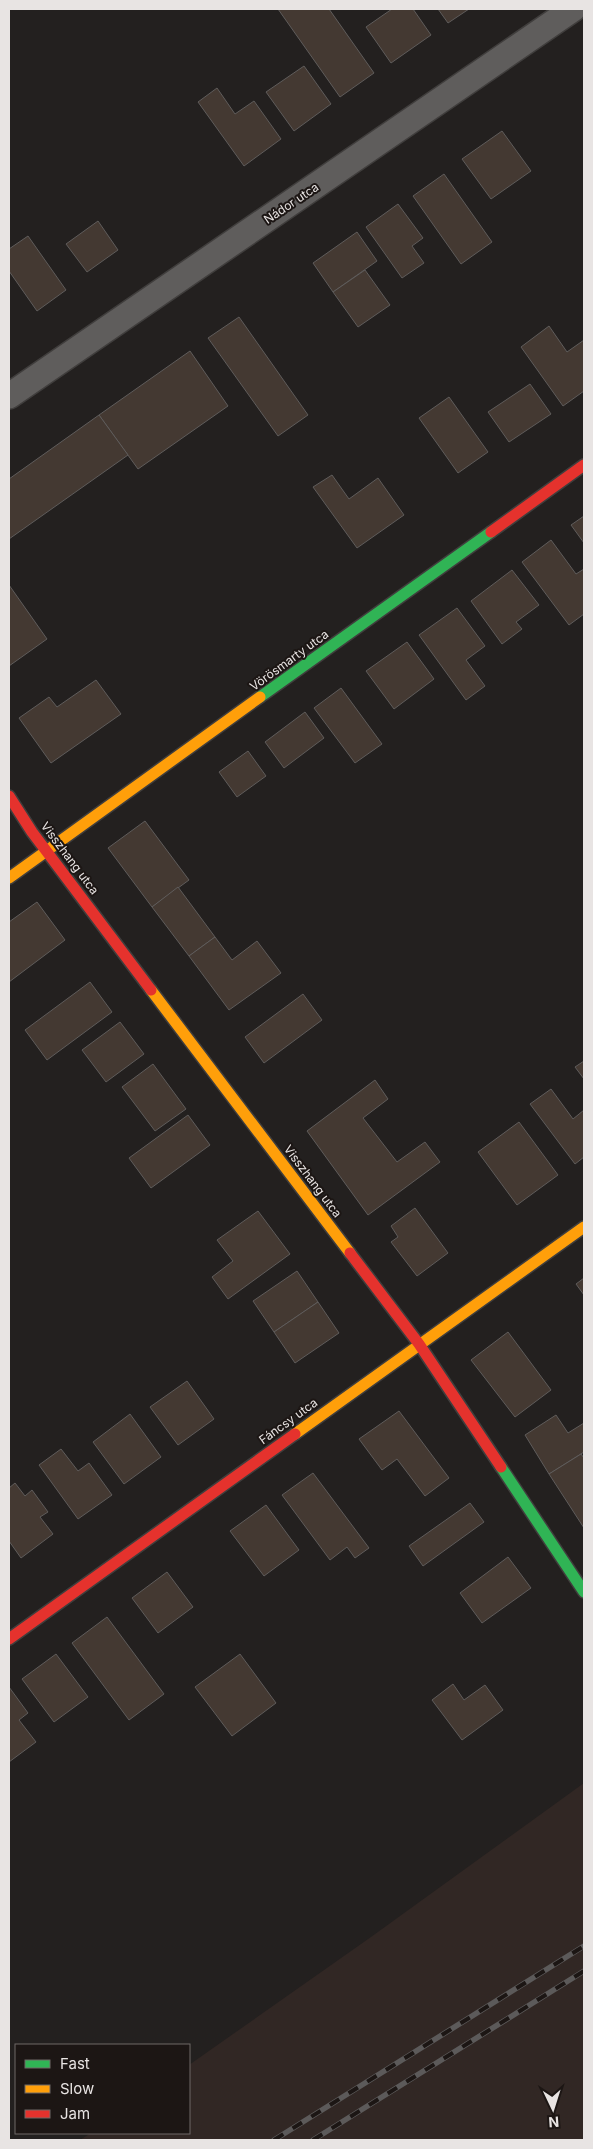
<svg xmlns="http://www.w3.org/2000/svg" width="593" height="2149" font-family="Inter,sans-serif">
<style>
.built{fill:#312724}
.building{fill:#443932;stroke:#5f5c5b}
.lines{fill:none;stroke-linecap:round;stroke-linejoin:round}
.street-casing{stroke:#403e3d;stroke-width:28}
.fast-casing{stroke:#403e3d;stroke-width:14}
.slow-casing{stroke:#403e3d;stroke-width:14}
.jam-casing{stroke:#403e3d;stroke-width:14}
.street{stroke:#5f5d5c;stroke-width:25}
.fast{stroke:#30b455;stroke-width:11}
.slow{stroke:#ff9f0a;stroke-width:11}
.jam{stroke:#e5322d;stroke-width:11}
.rail-casing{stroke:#5c5a5a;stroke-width:5.5}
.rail{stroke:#1c1614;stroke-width:4;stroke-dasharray:11;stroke-linecap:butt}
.labels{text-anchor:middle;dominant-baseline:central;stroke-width:4;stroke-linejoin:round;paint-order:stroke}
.street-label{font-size:12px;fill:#e8e4e3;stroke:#1c1614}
</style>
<rect width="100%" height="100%" fill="#23201f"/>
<path class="built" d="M584 1783V2140H80L91 2133H189V2065L371 1937Z"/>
<g class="building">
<path d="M278 9H329L374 73 340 97Z"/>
<path d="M392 9H413L431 35 391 63 366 27Z"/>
<path d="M438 9H469L448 23Z"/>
<path d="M304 66 331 104 294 131 266 92Z"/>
<path d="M217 88 235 114 254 101 281 139 244 166 198 102Z"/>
<path d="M502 131 531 171 491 199 462 159Z"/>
<path d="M444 174 492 242 461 264 413 196Z"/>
<path d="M398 204 423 238 412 246 424 263 402 278 366 227Z"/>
<path d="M98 221 118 250 87 272 66 244Z"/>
<path d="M357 232 377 261 333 292 313 263Z"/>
<path d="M28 236 66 290 37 311 9 271V249Z"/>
<path d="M365 270 390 305 358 327 333 292Z"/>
<path d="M239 317 308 415 278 436 208 338Z"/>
<path d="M549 326 567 352 584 340V391L563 406 521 347Z"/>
<path d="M190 351 228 406 138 469 99 415Z"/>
<path d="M530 384 551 414 509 442 488 412Z"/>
<path d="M449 397 488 452 458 473 419 418Z"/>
<path d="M99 415 128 455 9 539V479Z"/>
<path d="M332 475 349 499 378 478 404 515 357 548 313 487Z"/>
<path d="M584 516V543L571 525Z"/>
<path d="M551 540 576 574 584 569V614L569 625 522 562Z"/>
<path d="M512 570 539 605 516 622 522 629 502 644 471 601Z"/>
<path d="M9 585 47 639 9 666Z"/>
<path d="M457 608 485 646 466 660 485 686 466 700 419 635Z"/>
<path d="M407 642 434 679 394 709 366 671Z"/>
<path d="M96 680 121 714 51 763 19 718 49 697 57 707Z"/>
<path d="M341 688 382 744 355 763 314 708Z"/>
<path d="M305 712 324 738 284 768 265 742Z"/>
<path d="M248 751 266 776 237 797 219 772Z"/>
<path d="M145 821 189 880 152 907 108 848Z"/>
<path d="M178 887 215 937 189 956 152 907Z"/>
<path d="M37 902 65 940 9 982V922Z"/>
<path d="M215 937 232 960 257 941 281 973 229 1010 189 956Z"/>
<path d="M90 982 112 1012 47 1060 25 1030Z"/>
<path d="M303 994 322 1020 264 1063 245 1037Z"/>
<path d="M120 1022 144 1054 106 1082 82 1050Z"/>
<path d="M584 1061V1079L575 1067Z"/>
<path d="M153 1064 186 1109 155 1131 122 1087Z"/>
<path d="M375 1080 388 1099 363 1118 397 1162 425 1142 440 1162 368 1215 307 1131Z"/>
<path d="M551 1089 573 1119 584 1110V1157L575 1164 530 1104Z"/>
<path d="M188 1115 210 1145 151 1188 129 1158Z"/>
<path d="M519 1122 558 1175 517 1205 478 1152Z"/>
<path d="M415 1208 448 1253 417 1276 391 1242 398 1237 391 1226Z"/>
<path d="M258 1211 290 1254 228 1299 212 1277 233 1261 217 1240Z"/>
<path d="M297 1271 318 1302 274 1332 253 1301Z"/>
<path d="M584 1278V1295L576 1284Z"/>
<path d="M318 1302 339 1333 295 1363 274 1332Z"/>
<path d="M508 1332 551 1390 515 1417 471 1360Z"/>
<path d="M187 1381 214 1419 178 1445 150 1407Z"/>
<path d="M399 1411 449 1478 425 1496 397 1459 382 1470 359 1439Z"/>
<path d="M130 1414 161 1457 124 1484 93 1442Z"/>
<path d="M556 1415 568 1433 584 1423V1452L549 1474 525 1435Z"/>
<path d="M61 1449 78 1471 89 1463 112 1495 78 1519 39 1465Z"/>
<path d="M581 1454 584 1458V1528L549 1474Z"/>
<path d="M313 1473 369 1548 355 1558 347 1547 330 1560 282 1495Z"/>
<path d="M15 1483 25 1496 32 1490 48 1512 40 1517 53 1534 21 1558 9 1541V1488Z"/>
<path d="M470 1503 484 1522 423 1566 409 1546Z"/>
<path d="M266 1505 299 1550 264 1576 230 1531Z"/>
<path d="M508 1557 531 1588 482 1623 460 1593Z"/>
<path d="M167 1572 193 1607 158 1633 132 1598Z"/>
<path d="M107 1617 164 1694 129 1720 72 1643Z"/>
<path d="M56 1654 88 1697 54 1722 22 1679Z"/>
<path d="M240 1654 276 1703 232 1736 195 1687Z"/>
<path d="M453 1684 464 1700 485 1685 503 1710 462 1740 432 1700Z"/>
<path d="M9 1687 28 1713 19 1720 36 1742 9 1762Z"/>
</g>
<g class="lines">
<g class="street-casing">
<path id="street" d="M9 396 573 9"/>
</g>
<g class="fast-casing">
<g id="fast">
<path d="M260 697 491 532"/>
<path d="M501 1467 584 1592"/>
</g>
</g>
<g class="slow-casing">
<g id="slow">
<path d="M9 878 260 697"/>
<path d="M151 990 350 1253"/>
<path d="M295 1434 584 1227"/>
</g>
</g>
<g class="jam-casing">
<g id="jam">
<path d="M491 532 584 465"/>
<path d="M9 796 32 832 151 990"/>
<path d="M350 1253 419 1344 501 1467"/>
<path d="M9 1639 295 1434"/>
</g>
</g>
<use href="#street" class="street"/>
<use href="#fast" class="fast"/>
<use href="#slow" class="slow"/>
<use href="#jam" class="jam"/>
<g class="rail-casing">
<g id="rail">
<path d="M274 2140 584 1946"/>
<path d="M313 2140 584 1971"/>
</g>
</g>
<use href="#rail" class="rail"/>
</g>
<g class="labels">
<g class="street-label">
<text transform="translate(291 203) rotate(-34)">Nádor utca</text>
<text transform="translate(289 660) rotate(-36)">Vörösmarty utca</text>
<text transform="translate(70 858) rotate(53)">Visszhang utca</text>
<text transform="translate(313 1181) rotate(53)">Visszhang utca</text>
<text transform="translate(288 1421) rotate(-36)">Fáncsy utca</text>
</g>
</g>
<rect width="593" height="2149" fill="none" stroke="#e8e4e3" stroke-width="20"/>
<rect x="15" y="2044" width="175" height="90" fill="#1c1614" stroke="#6e6867"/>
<rect x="25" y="2060" width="25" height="8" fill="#30b455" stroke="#6e6867"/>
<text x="60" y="2069" font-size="15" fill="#e8e4e3">Fast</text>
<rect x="25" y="2085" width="25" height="8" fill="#ff9f0a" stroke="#6e6867"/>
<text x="60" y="2094" font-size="15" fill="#e8e4e3">Slow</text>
<rect x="25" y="2110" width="25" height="8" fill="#e5322d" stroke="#6e6867"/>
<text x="60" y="2119" font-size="15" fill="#e8e4e3">Jam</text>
<g transform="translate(553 2109) rotate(176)" stroke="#1c1614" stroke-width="4" paint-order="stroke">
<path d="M0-4L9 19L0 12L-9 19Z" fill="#e8e4e3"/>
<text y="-8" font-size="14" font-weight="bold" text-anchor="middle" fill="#e8e4e3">N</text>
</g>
</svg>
